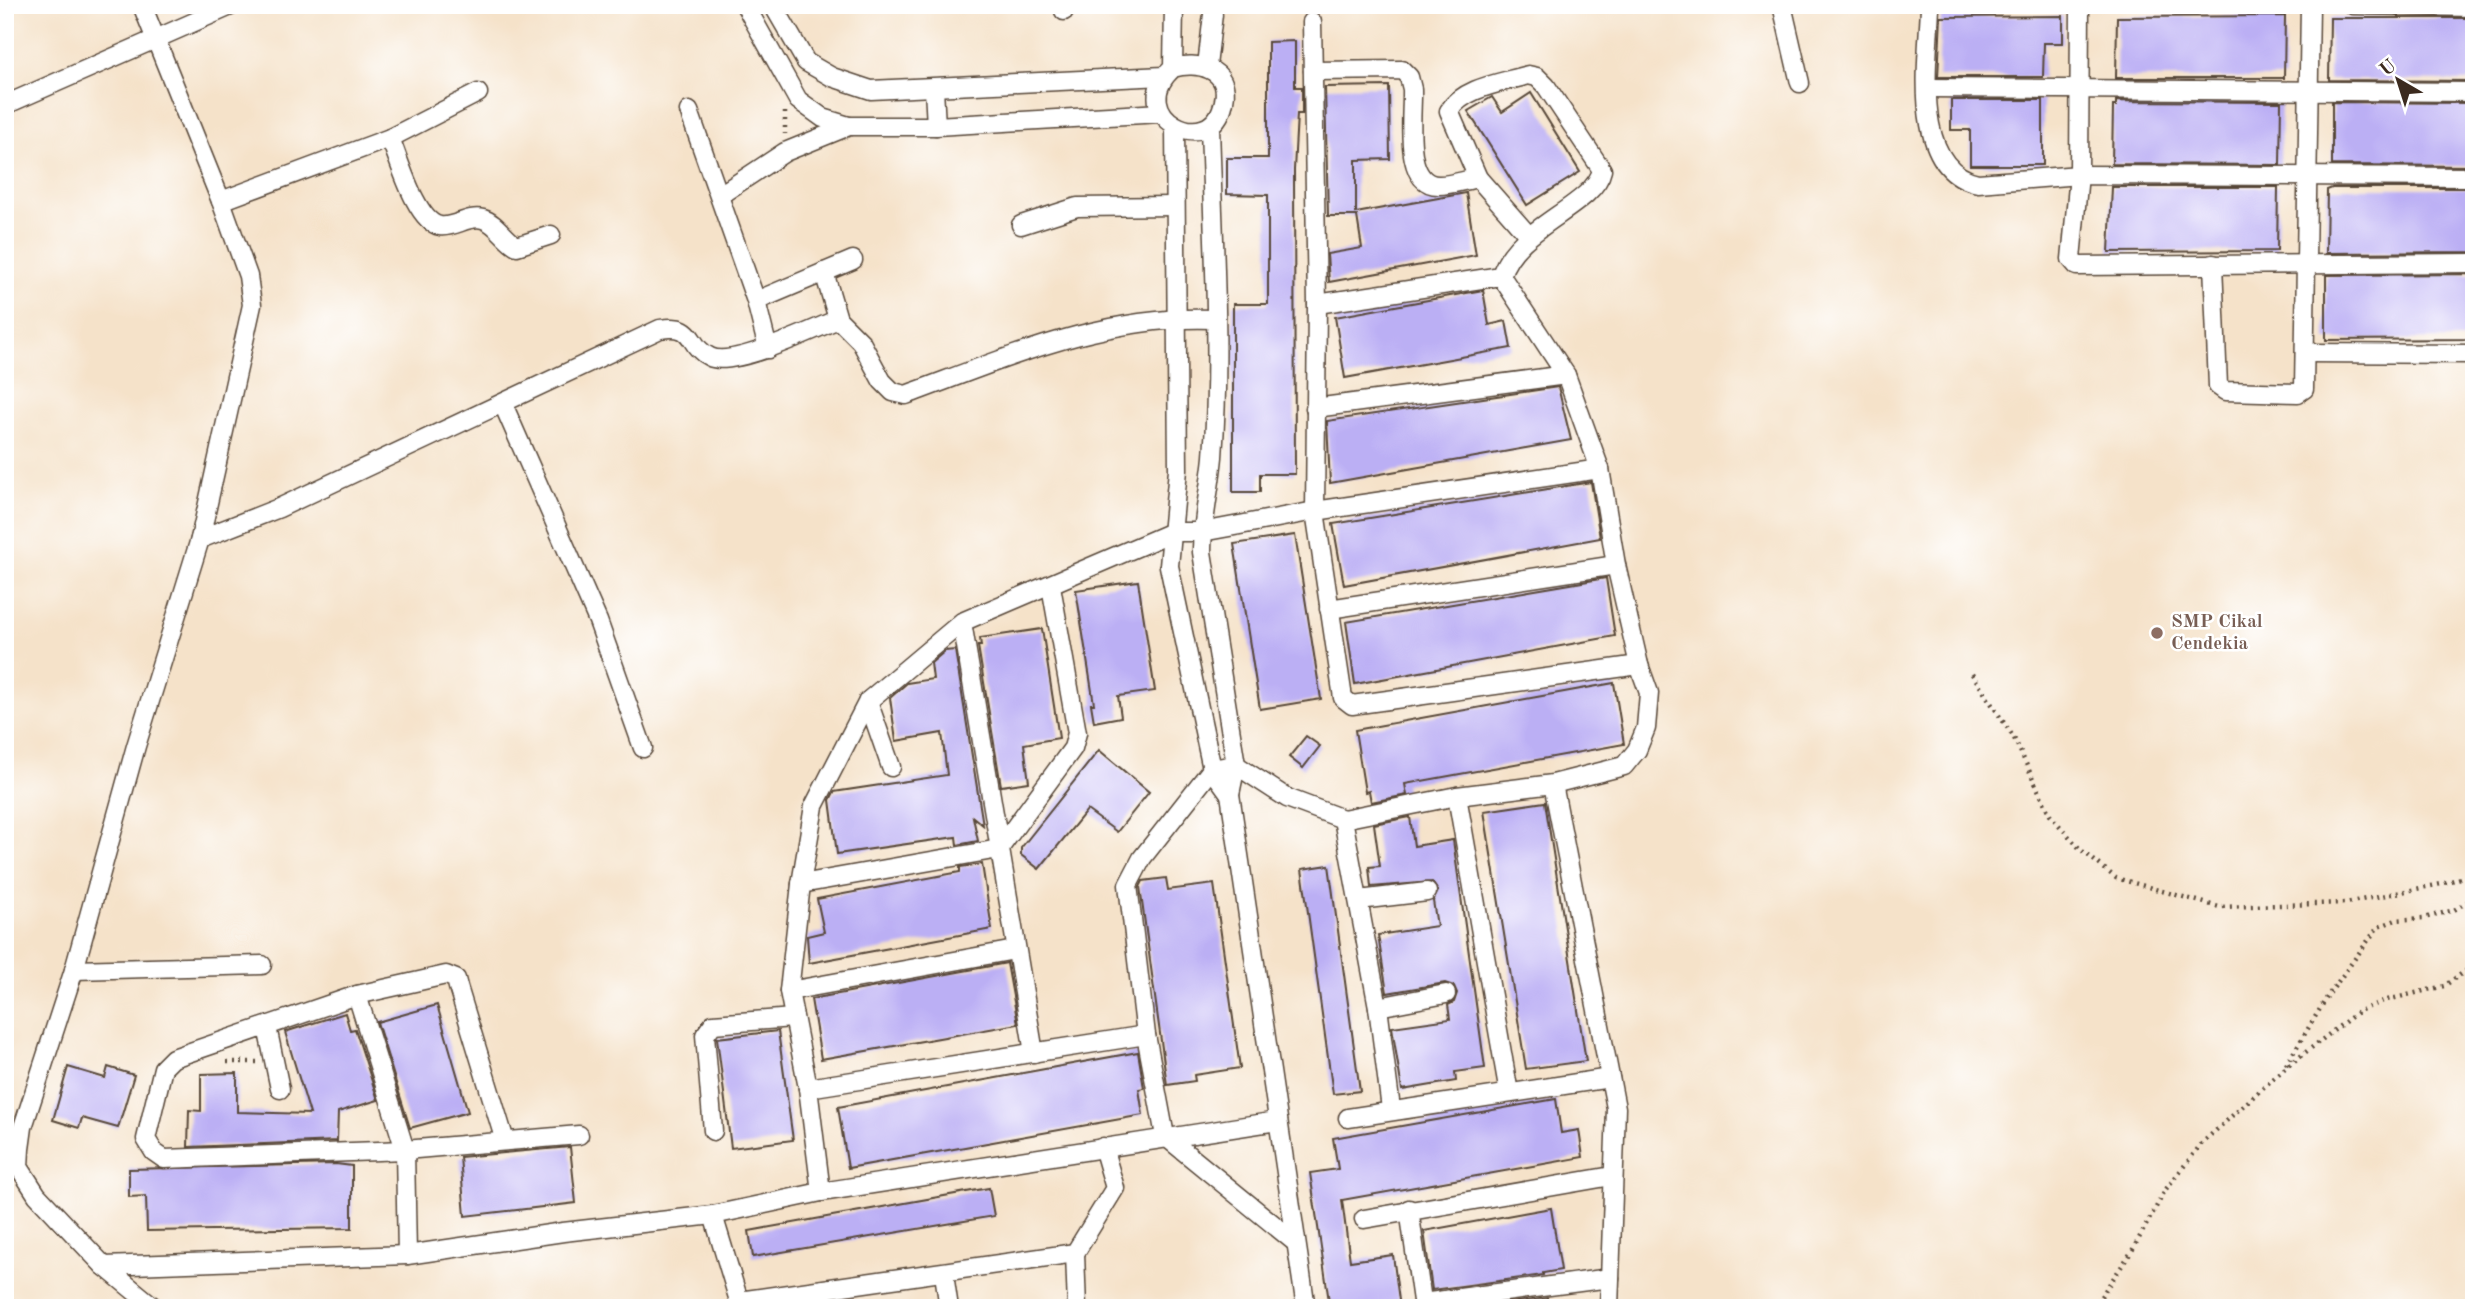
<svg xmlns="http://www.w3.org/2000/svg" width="2479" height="1313" font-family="'Old Standard TT',serif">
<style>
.building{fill:#bbaff4}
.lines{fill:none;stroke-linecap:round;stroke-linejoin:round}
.minor-casing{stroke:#574638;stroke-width:21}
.path{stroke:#574638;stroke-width:4.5;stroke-dasharray:2 5;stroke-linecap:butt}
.minor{stroke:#fff;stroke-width:18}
.education-dot{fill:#8d6e63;stroke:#fff;stroke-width:2.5}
.labels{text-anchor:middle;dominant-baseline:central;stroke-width:5;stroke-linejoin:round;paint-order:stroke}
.education-label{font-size:19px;font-weight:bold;fill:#785e54;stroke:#fff;text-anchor:start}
</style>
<rect width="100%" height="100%" fill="#fff"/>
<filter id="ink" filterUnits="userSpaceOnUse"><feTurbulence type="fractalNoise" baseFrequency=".0143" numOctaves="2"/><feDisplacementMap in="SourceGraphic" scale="14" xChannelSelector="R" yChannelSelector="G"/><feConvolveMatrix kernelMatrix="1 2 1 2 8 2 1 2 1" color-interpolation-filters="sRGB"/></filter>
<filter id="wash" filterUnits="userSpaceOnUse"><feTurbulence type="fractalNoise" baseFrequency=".00686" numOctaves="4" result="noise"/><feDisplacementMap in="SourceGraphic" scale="28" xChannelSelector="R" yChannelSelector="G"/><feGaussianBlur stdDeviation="1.57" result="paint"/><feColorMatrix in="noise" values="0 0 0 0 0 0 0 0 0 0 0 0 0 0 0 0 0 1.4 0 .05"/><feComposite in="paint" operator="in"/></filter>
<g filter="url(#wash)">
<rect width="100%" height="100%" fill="#f5e2c9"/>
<g id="blocks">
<g class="building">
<path d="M2063 16V43H2044L2043 77H1938L1941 17Z"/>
<path d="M2285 16 2284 78H2116L2117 17Z"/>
<path d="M2330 18H2474V81L2329 80Z"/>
<path d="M1295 41V87H1302V114H1297L1294 170 1295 474H1260V492H1233V304H1268V195L1227 194V158H1268V42Z"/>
<path d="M1389 86 1390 159 1356 160V213L1466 193 1476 255 1329 282 1327 254 1362 248 1357 216H1328L1325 87Z"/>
<path d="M1531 93 1580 172 1527 205 1468 111 1492 97 1502 112Z"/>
<path d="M1951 100H2043V165H1970V130H1951Z"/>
<path d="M2116 101 2281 102 2280 165 2112 164 2113 106H2116Z"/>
<path d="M2332 102 2474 103V166L2332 165Z"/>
<path d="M2112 187H2278L2277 251 2109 252Z"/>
<path d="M2332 188H2474V252L2326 253 2327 190Z"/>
<path d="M2474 274V339L2326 340V275Z"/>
<path d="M1483 290 1489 325 1506 321 1511 348 1345 378 1335 317Z"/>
<path d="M1558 387 1571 440 1330 483 1327 421Z"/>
<path d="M1591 482 1600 538 1344 585 1333 524Z"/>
<path d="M1295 535 1321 699 1260 709 1234 544Z"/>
<path d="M1606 578 1615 636 1355 684 1346 622Z"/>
<path d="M1138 581 1155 691 1118 696 1121 717 1094 722 1091 704H1094L1076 590Z"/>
<path d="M1042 629 1059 738 1024 744 1029 782 1001 786 978 646H981L980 638Z"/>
<path d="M955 650 983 825 973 817 978 841 957 845 956 837 837 854 830 800 834 792 947 775 942 733 896 741 890 698 907 683 933 679 931 663 945 651Z"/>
<path d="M1614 683 1624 744 1405 784 1407 795 1371 802 1369 791 1365 792 1355 730Z"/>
<path d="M1306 736 1320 746 1303 768 1289 757Z"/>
<path d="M1099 750 1149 792 1117 832 1087 810 1039 869 1021 855V848Z"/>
<path d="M1545 802 1586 1061 1526 1069 1484 811Z"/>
<path d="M1410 817 1414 846 1453 840 1485 1068 1455 1072 1456 1081 1402 1090 1392 1027 1450 1019 1448 1005 1454 1002 1457 993 1454 986 1445 983 1387 993 1378 935 1437 926 1433 901 1438 891 1432 882 1371 887 1369 867 1380 866 1374 824Z"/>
<path d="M982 864 992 929 809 963 807 936 824 932 817 899 960 872V867Z"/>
<path d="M1329 865 1360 1091 1333 1094 1302 869Z"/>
<path d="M1166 878 1168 890 1214 884 1240 1068 1194 1075 1195 1081 1167 1085 1140 887 1143 881Z"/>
<path d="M1007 963 1018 1024 821 1059 811 999Z"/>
<path d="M437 1005 468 1112 410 1128 377 1022Z"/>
<path d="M345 1013 350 1030 355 1029 378 1100 338 1112 337 1141 188 1147 189 1110 201 1111V1074L237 1073V1112L310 1114 285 1032Z"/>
<path d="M778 1031 793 1140 731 1148 717 1038Z"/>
<path d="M1138 1052 1144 1088 1139 1089 1143 1115 848 1168 838 1107Z"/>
<path d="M68 1067 105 1078 108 1067 134 1075 118 1128 82 1118 79 1128 53 1120Z"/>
<path d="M1556 1099 1561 1133 1579 1130 1583 1157 1342 1200 1350 1261 1393 1255 1400 1308H1330L1310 1173 1338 1169 1333 1138Z"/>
<path d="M570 1147 576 1203 465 1216 460 1157Z"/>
<path d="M336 1164 352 1166V1228L147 1231 146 1196 129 1197V1169Z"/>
<path d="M989 1188 994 1216 753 1257 749 1231Z"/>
<path d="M1551 1208 1561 1270 1543 1273V1275L1432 1290 1424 1231Z"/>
<path d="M1547 1298 1549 1308H1473Z"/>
</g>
</g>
</g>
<g filter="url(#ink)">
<use href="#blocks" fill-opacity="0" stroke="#574638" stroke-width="2"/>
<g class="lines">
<g class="minor-casing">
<g id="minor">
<path d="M142 5 221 201 248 276 252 305 200 539 136 746 74 970 23 1127 20 1149 19 1167 37 1195 104 1266 155 1308"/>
<path d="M745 5 798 100 823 118 849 126H936L1161 113"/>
<path d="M773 5 806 62 832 77 871 90 1164 76"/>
<path d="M1064 5V11"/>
<path d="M1782 5 1800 83"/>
<path d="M1930 5C1929 57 1909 169 1978 183L2079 175 2474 177"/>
<path d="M2080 5 2079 175 2071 259 2077 266 2474 263"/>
<path d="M2353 5 2474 7"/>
<path d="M1312 22 1317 304 1315 511 1343 698 1352 705 1639 665"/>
<path d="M1207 66 1213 14"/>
<path d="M1173 68C1196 61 1231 68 1224 101 1212 163 1122 114 1173 68L1174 5"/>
<path d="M1313 71 1402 70 1409 77 1412 89C1413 114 1402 186 1439 185 1452 185 1465 180 1478 178"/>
<path d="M1928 88 2474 92"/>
<path d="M934 89 936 126"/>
<path d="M5 105 233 5"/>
<path d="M689 111 756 301 768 349"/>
<path d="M1210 126C1213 235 1221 347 1213 457 1210 489 1202 520 1202 552L1236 765 1230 794 1306 1308"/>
<path d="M1175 127 1178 470 1169 566 1212 769 1230 794"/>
<path d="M390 138C399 159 416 222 440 226 455 228 468 215 483 219 497 223 505 240 517 246L551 235"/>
<path d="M720 195 785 152 849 126"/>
<path d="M221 201 390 138 478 93"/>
<path d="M1021 225 1077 207 1175 206"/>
<path d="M2213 264 2218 386 2225 391 2298 393 2304 389 2310 5"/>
<path d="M824 272 838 319 861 342 882 381 893 392 906 395C1007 358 1105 314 1215 319"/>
<path d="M756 301 853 260"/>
<path d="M1317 304 1501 276"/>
<path d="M2306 353 2474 354"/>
<path d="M503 404 598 621 643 748"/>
<path d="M1315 408 1566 375"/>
<path d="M200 539 279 508 660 329C698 323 685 345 710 357 732 368 815 329 838 319"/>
<path d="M1329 609 1616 565"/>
<path d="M962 622 1034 1053"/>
<path d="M868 701 891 767"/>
<path d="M1553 784 1616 1108 1609 1308"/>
<path d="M1457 796 1509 1093"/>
<path d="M1343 819 1457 796 1553 784 1624 766 1637 750 1646 728 1649 693 1639 665 1616 565 1600 469 1566 375 1501 276C1515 226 1594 207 1602 170L1546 86 1537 77 1528 75C1502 83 1464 87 1449 111L1478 178 1529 236"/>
<path d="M801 884 999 849 1073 748 1077 733 1051 586"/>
<path d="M1359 900 1427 892"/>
<path d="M74 970 262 965"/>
<path d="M789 991 1015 950"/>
<path d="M357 995 405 1150 407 1255"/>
<path d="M1378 1007 1446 994"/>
<path d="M267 1027 280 1089"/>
<path d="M808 1088 1146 1035"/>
<path d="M1348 1118 1610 1078"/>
<path d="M713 1131 705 1035 713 1024 793 1018"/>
<path d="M505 1141 458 987 456 979 446 975 357 995 173 1058 163 1068 146 1139 154 1152 164 1159 405 1150 579 1135"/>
<path d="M821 1192 808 1088 789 991 801 884 814 806 868 701 962 622 1172 532H1202L1315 511 1600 469"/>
<path d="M1409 1209 1423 1308"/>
<path d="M713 1215 739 1301 1075 1253 1115 1188 1103 1147"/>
<path d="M1364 1219 1612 1176"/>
<path d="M1295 1242 1165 1136 1146 1035 1128 885 1142 858 1212 769 1236 765 1287 798 1343 819 1378 1007 1391 1109"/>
<path d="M1075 1253 1077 1308"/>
<path d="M104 1266 407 1255 563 1232 713 1215 821 1192 1277 1121"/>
<path d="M944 1274 949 1308"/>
<path d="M1422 1303 1610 1278"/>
</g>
</g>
<g class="path">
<path d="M785 112V134"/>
<path d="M1972 674 2014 738 2050 815 2080 849 2116 878 2219 907 2346 903 2441 884 2474 874"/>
<path d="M227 1062H257"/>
<path d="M2286 1065 2329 994 2378 927 2396 920 2424 918 2454 910 2474 898"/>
<path d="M2093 1308 2132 1251 2166 1189 2203 1142 2284 1069 2359 1011 2383 1001 2444 986 2474 965"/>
</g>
<use href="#minor" class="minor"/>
</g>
</g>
<circle class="education-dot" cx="2157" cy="633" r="7"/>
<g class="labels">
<g class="education-label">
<text x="2171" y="622">SMP Cikal<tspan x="2171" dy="22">Cendekia</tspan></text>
</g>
</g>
<rect width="2479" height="1313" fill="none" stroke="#fff" stroke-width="28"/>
<g transform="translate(2398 80) rotate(321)" stroke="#ffffff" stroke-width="5" paint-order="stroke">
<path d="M0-5L12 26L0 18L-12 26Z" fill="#3b2a1e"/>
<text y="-10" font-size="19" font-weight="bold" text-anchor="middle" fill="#3b2a1e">U</text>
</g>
</svg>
